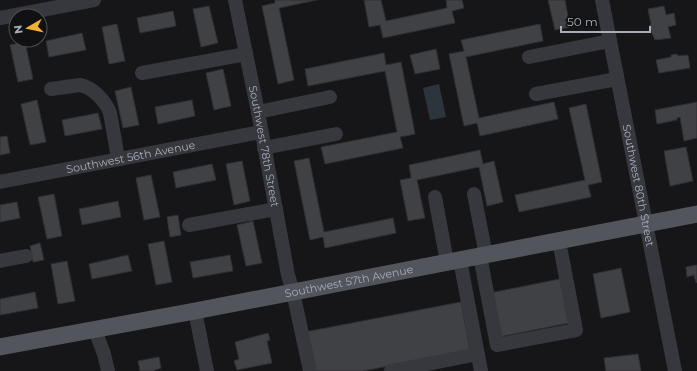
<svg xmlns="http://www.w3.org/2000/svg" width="697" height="371" font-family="Montserrat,sans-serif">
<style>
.water{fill:#2c353c}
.building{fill:#404145;stroke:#303034}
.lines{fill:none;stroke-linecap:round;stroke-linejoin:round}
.minor{stroke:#37383d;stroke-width:14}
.major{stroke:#53555c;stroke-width:17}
.labels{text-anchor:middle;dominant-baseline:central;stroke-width:4;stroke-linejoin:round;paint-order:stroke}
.street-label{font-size:11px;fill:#a8adb8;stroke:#111113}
</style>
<rect width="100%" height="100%" fill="#161618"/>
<path class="water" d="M439 84 446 117 430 120 423 88Z"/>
<g class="building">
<path d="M275 0H317L279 8 294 80 278 84 262 6 275 3Z"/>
<path d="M364 0H381L386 21 447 8 446 0H462L464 8 452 11 455 23 383 38 380 25 369 27Z"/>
<path d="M548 0H565L570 27 555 30Z"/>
<path d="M209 6 218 43 201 47 193 9Z"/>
<path d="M664 6 666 15 674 13 676 25 668 27 671 38 655 40 650 29V25L651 24 648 9Z"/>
<path d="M173 11 176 26 140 33 137 18Z"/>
<path d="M117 24 125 61 109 64 102 27Z"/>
<path d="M540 24 543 41 466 57 479 118 554 102 558 119 480 136 477 123 464 126 449 54 464 51 461 40Z"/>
<path d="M82 33 86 50 49 57 46 41Z"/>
<path d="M25 42 33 79 18 82 10 45Z"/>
<path d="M436 49 440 69 415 74 410 55Z"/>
<path d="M384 53 386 65 401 62 415 134 400 137 403 148 325 164 321 147 397 132 385 71 308 86 305 69Z"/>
<path d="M677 54 678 56 688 55 690 68 659 73 656 60 671 57V55Z"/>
<path d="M223 69 231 106 214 110 206 73Z"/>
<path d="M131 87 139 125 123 128 115 91Z"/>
<path d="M37 100 46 142 30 145 21 104Z"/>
<path d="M192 100 195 116 158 124 155 107Z"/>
<path d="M697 102V138L684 141 680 117 677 118V120L657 124 655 110Z"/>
<path d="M586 104 602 182 588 185 591 197 519 212 515 195 585 180 569 108Z"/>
<path d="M98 113 102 129 65 136 62 120Z"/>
<path d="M7 136 10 153 0 155V137Z"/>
<path d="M686 147 693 181 670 186 664 151Z"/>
<path d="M480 150 483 164 494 161 503 202 487 206 479 167 417 180 425 218 408 221 400 180 411 178 409 165Z"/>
<path d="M309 158 324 232 393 218 396 233 325 248 323 237 310 240 294 161Z"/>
<path d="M242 161 250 201 234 205 226 164Z"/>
<path d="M212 164 216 180 176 188 173 172Z"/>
<path d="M151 175 160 217 144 220 136 178Z"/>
<path d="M54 194 62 236 47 239 38 197Z"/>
<path d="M118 201 121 217 82 225 79 209Z"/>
<path d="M17 202 20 218 0 222V205Z"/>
<path d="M178 215 181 235 170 237 167 217Z"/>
<path d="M253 221 262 263 246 266 237 225Z"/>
<path d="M164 241 172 282 156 285 148 244Z"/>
<path d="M40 243 44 260 33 262 30 246Z"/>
<path d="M128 255 132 271 92 279 89 264Z"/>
<path d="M230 255 233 271 193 278 190 262Z"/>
<path d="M67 261 75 301 58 304 51 264Z"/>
<path d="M697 265V282L696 283 694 275 687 277 686 267Z"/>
<path d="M621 268 630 312 601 318 593 274Z"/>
<path d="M560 279 569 323 499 337 490 293Z"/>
<path d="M35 292 38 308 0 315V299Z"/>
<path d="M461 302 470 350 363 371H313L305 332Z"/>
<path d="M268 333 270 340 267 341 272 363 237 370 234 361 239 359 235 342Z"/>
<path d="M638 354 641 371H606L604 358Z"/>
<path d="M159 357 161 368 152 371H140L138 361Z"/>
</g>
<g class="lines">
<g class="minor">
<path id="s1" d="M235 0 258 112 288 275 293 292 310 371"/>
<path id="s2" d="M602 0 675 371"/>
<path d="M0 18 94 0"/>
<path d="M529 57 610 41"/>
<path d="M142 73 246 54"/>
<path d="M51 89 80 85C93 87 106 102 110 113L118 158"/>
<path d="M536 94 617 79"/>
<path d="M258 112 330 97"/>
<path d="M264 148 336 134"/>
<path id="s3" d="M0 182 261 132"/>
<path d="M474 194 486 255"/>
<path d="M435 197 447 262"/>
<path d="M189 225 276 209"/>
<path d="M480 256 497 345 576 330 559 241"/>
<path d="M460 260 481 371"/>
<path d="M0 261 26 256"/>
<path d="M195 311 207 371"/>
<path d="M95 330 104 354 108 371"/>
<path d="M391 371 478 354"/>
</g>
<path class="major" id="s4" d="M0 347 195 311 697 214"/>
</g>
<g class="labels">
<g class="street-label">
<text stroke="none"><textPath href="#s1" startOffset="149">Southwest 78th Street</textPath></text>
<text stroke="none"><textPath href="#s3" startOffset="133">Southwest 56th Avenue</textPath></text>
<text stroke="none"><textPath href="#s2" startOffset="189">Southwest 80th Street</textPath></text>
<text stroke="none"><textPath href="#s4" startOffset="355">Southwest 57th Avenue</textPath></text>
</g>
</g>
<g transform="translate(28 28) rotate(261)"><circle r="19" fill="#111113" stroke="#4d4f55"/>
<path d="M0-3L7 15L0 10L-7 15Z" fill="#f2b134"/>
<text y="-6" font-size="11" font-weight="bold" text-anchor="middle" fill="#a8adb8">N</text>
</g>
<path d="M561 26v6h89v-6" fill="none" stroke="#a8adb8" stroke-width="2"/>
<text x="567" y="26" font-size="12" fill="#a8adb8" stroke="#111113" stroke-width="3" paint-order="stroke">50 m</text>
</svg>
